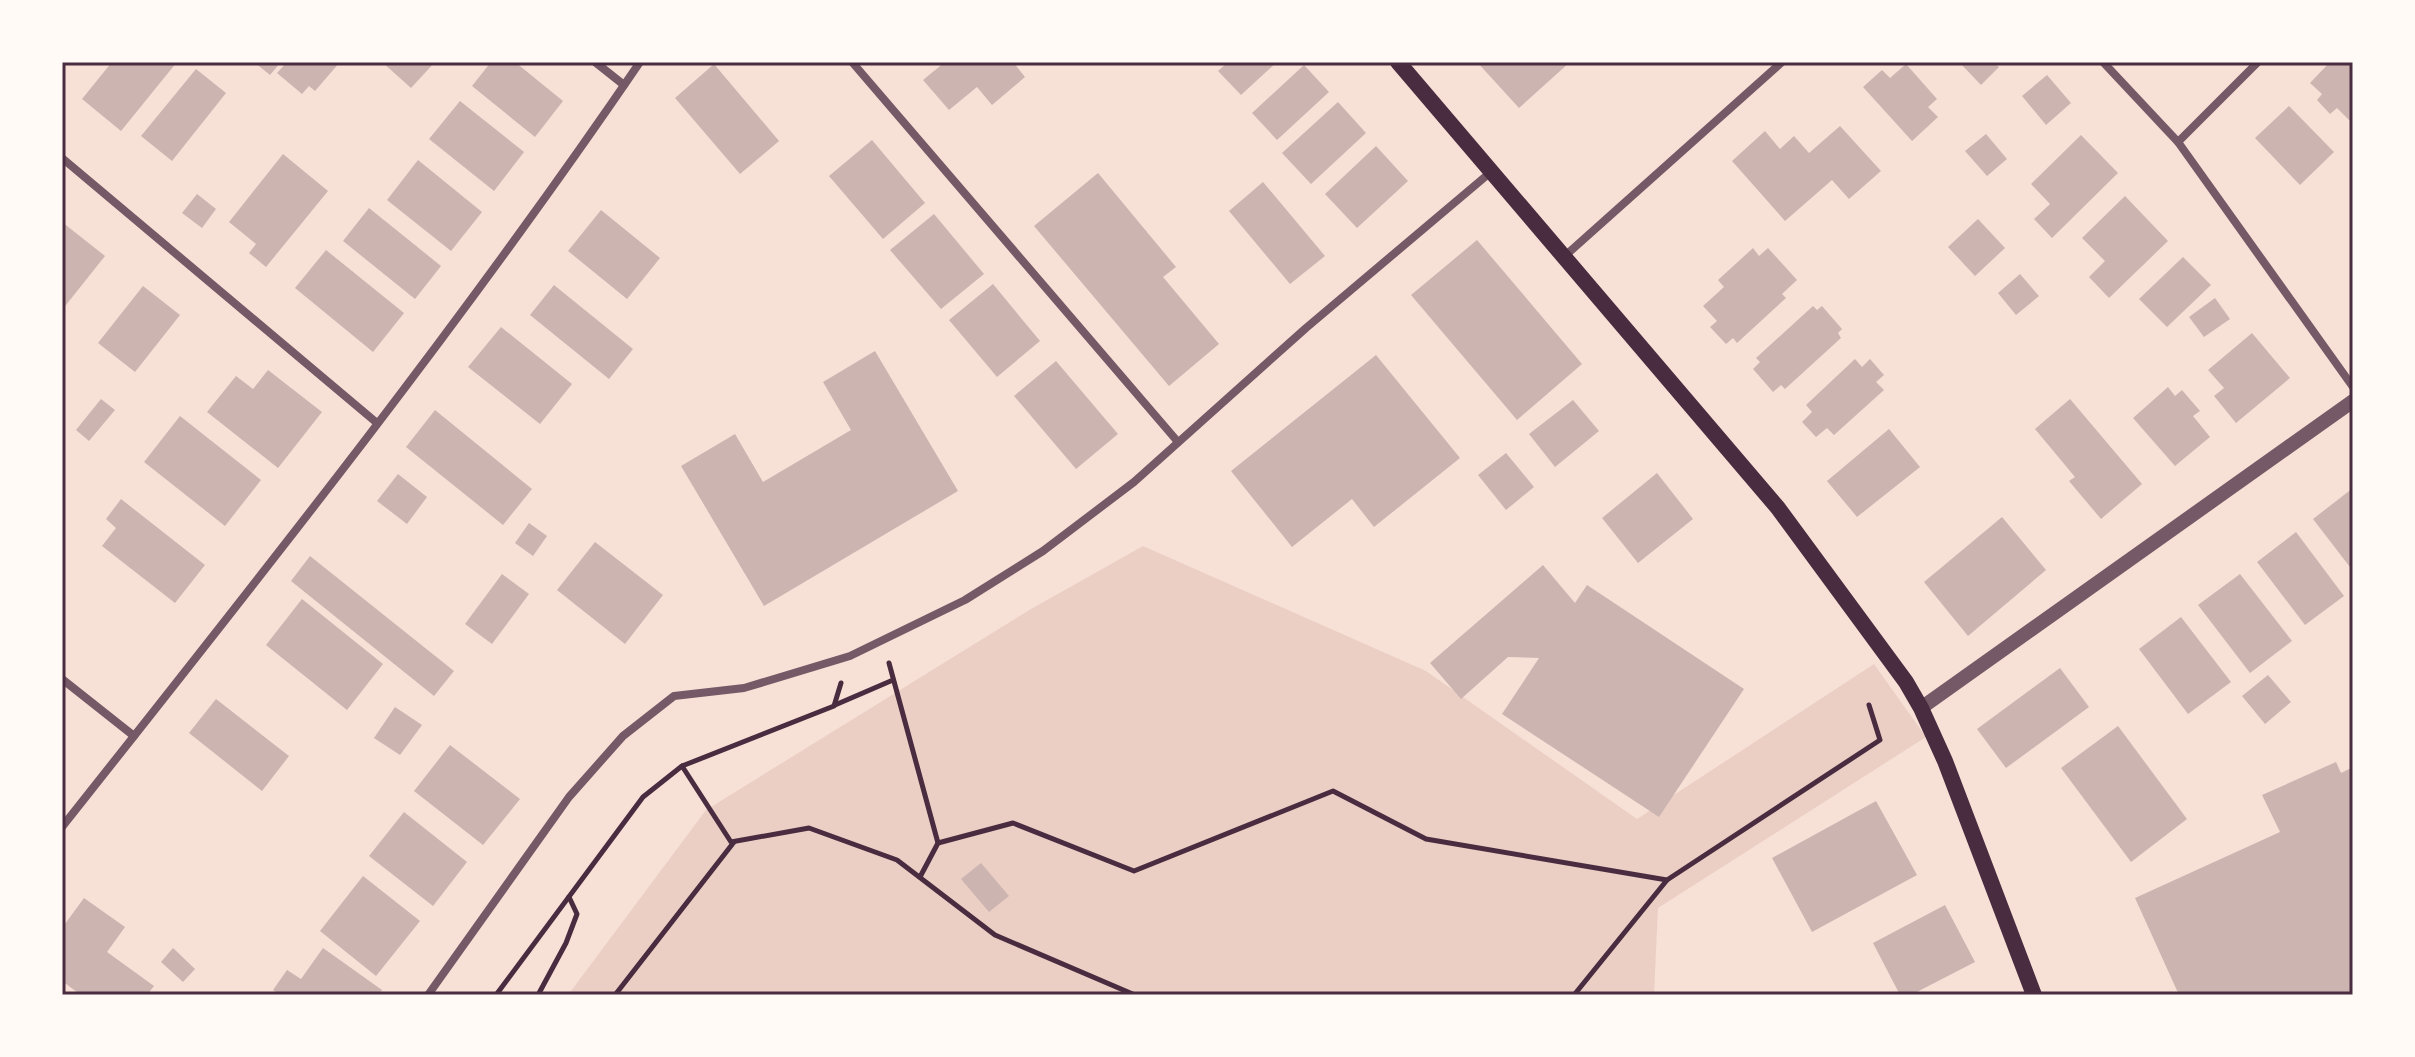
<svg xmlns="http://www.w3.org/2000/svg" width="2415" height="1057" font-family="Raleway,sans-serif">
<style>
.green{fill:#ebcfc5}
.building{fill:#ccb4b1}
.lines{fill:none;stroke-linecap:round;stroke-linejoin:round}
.path{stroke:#4a2c40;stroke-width:5}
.minor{stroke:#755966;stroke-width:8}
.tertiary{stroke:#755966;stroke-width:14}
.secondary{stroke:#4a2c40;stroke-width:16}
.neatline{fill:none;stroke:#4a2c40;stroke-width:3}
</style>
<rect width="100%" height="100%" fill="#f7e1d7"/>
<path class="green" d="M1143 546 1426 671 1637 819 1874 664 1926 737 1658 908 1654 995H568L706 810 1031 609Z"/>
<g class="building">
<path d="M112 62H177L121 131 82 99Z"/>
<path d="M254 62H281L270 75Z"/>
<path d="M287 62H340L315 91 309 86 302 94 277 73Z"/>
<path d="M382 62H435L411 88Z"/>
<path d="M491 62H515L563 101 535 137 472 86Z"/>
<path d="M945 62H1013L1025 77 992 105 977 87 949 110 923 80Z"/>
<path d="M1228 62H1277L1241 95 1218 71Z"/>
<path d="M1477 62H1570L1519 108Z"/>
<path d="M1959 62H1993L1999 67 1981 85Z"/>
<path d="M2330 62 2353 63V124L2337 108 2330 114 2317 100 2322 94 2310 83Z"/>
<path d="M714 64 779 141 740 174 675 98Z"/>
<path d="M1906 64 1937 99 1928 107 1938 117 1912 141 1863 87 1882 70 1890 78Z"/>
<path d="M1304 65 1329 92 1277 140 1252 113Z"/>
<path d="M196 69 226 93 172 161 141 136Z"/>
<path d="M2047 75 2071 103 2046 125 2022 96Z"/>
<path d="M460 101 524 152 494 191 429 139Z"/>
<path d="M1338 102 1366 133 1311 184 1282 153Z"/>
<path d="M2289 106 2334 152 2300 185 2255 138Z"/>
<path d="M1840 126 1881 171 1849 199 1832 180 1785 221 1732 161 1765 131 1780 149 1794 136 1809 153Z"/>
<path d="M1986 134 2007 159 1987 176 1965 151Z"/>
<path d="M2081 135 2118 173 2052 238 2034 219 2050 204 2031 184Z"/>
<path d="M872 140 925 203 883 239 829 176Z"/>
<path d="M1376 146 1408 181 1357 228 1325 194Z"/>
<path d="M283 154 328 191 266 267 249 253 256 244 229 222Z"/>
<path d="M418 160 482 212 451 251 387 200Z"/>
<path d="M1098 173 1176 267 1163 277 1219 344 1169 386 1034 226Z"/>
<path d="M1263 182 1325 256 1290 284 1229 211Z"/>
<path d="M197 194 216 209 202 228 182 213Z"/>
<path d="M2125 196 2168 241 2109 298 2089 277 2105 261 2082 238Z"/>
<path d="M369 208 441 266 415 299 343 241Z"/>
<path d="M601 210 660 258 627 299 568 251Z"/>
<path d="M934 214 984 274 941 309 890 250Z"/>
<path d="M1978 219 2005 248 1975 276 1948 247Z"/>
<path d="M62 222 105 256 62 310Z"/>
<path d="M1477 240 1582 364 1517 420 1411 295Z"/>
<path d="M1753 248 1759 256 1768 248 1797 280 1782 294 1786 298 1737 343 1733 338 1726 344 1710 327 1717 321 1703 306 1724 287 1718 280Z"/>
<path d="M326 250 404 313 373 352 295 288Z"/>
<path d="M2183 257 2211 285 2167 327 2139 299Z"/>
<path d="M2020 274 2039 296 2016 315 1998 293Z"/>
<path d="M993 284 1040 341 997 377 949 320Z"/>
<path d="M554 285 633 349 609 379 530 315Z"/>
<path d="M143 286 180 315 135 372 98 343Z"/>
<path d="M2215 298 2230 319 2204 337 2189 317Z"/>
<path d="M1813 306 1817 310 1822 306 1842 329 1838 333 1841 338 1785 389 1781 385 1773 392 1753 369 1760 362 1756 358Z"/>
<path d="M501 327 572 384 540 424 468 367Z"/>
<path d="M2252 333 2290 378 2236 423 2214 396 2224 388 2208 370Z"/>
<path d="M875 351 958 491 764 606 681 466 735 434 763 482 851 430 823 382Z"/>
<path d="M1376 355 1460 458 1374 527 1352 499 1292 547 1231 471Z"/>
<path d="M1855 359 1862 367 1870 359 1884 375 1876 382 1884 390 1834 435 1827 428 1816 437 1802 422 1812 412 1806 405Z"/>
<path d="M1056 361 1118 434 1076 469 1014 396Z"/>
<path d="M268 370 322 412 278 468 207 412 236 376 253 389Z"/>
<path d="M2168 387 2175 396 2182 390 2200 411 2193 416 2210 437 2175 466 2133 418Z"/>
<path d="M101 399 115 410 89 441 76 430Z"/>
<path d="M2070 399 2142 484 2101 519 2069 481 2075 477 2035 429Z"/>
<path d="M1573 400 1599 431 1555 467 1529 434Z"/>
<path d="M435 410 532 489 503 525 406 447Z"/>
<path d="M180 416 261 480 225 526 144 462Z"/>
<path d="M1889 429 1920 467 1857 517 1827 481Z"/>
<path d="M1506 453 1534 487 1506 510 1478 475Z"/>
<path d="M1657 473 1693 519 1638 563 1602 518Z"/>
<path d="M398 474 427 497 407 524 377 501Z"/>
<path d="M2353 488V571L2313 519Z"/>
<path d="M121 499 205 565 175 603 102 546 116 528 106 519Z"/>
<path d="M2002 517 2046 570 1968 636 1924 582Z"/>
<path d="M529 523 547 536 533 556 515 543Z"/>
<path d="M2296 532 2344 596 2305 625 2257 562Z"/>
<path d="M595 542 663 595 625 644 557 590Z"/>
<path d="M310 556 454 671 434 696 291 581Z"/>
<path d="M1543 565 1575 603 1587 585 1744 689 1659 817 1502 714 1539 658 1508 657 1461 699 1430 663Z"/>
<path d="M502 574 529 594 492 644 465 624Z"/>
<path d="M2240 574 2292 641 2250 673 2198 605Z"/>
<path d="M302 599 383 664 347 710 266 645Z"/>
<path d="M2181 617 2231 682 2188 714 2139 649Z"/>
<path d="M2060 668 2089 707 2006 768 1977 729Z"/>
<path d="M2268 675 2291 702 2265 724 2242 696Z"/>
<path d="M216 699 289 756 262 791 189 733Z"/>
<path d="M395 707 422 725 400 755 374 738Z"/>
<path d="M2118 726 2187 819 2131 862 2061 768Z"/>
<path d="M450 745 520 799 483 845 414 791Z"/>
<path d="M2336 762 2341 773 2353 767V995H2179L2135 898 2280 832 2262 795Z"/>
<path d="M1876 801 1917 875 1812 932 1772 858Z"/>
<path d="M404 812 467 862 433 906 369 856Z"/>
<path d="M981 863 1009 896 989 912 961 879Z"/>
<path d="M363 876 420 921 376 976 320 931Z"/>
<path d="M84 898 125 927 107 952 154 986 147 995H81L62 981V928Z"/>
<path d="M1945 905 1975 962 1911 995H1900L1873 943Z"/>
<path d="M173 948 195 969 183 982 161 962Z"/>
<path d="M323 948 382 990 379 995H280L273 990 287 970 301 979Z"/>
</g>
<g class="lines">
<g class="path">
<path d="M889 663 938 843 1013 823 1134 871 1333 791 1426 839 1667 880"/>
<path d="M835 705 893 680"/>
<path d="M682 766 731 842 809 828 897 860 995 935 1135 995"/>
<path d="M920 877 938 843"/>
<path d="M496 995 643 797 682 766 834 706 841 683"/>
<path d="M538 995 566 943 577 914 569 897"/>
<path d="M615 995 734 842"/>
<path d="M1574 995 1667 880 1880 740 1869 705"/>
</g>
<g class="minor">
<path d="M595 62 624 85"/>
<path d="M852 62 1178 442"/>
<path d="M2103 62 2178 142 2353 387"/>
<path d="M2178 142 2258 62"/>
<path d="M62 158 377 423"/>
<path d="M1566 255 1782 62"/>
<path d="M62 679 134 736"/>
<path d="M62 827C260 577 460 326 640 62"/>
<path d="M428 995 569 797 623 736 674 696 744 688 850 656 965 600 1043 551 1134 482 1306 328 1492 171"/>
</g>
<path class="tertiary" d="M1921 708 2353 401"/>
<path class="secondary" d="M1398 62 1778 508 1906 682 1921 708 1945 761 2034 995"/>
</g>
<rect width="2415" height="1057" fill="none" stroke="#fffaf5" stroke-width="128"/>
<rect x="64" y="64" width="2287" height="929" class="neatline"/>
</svg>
